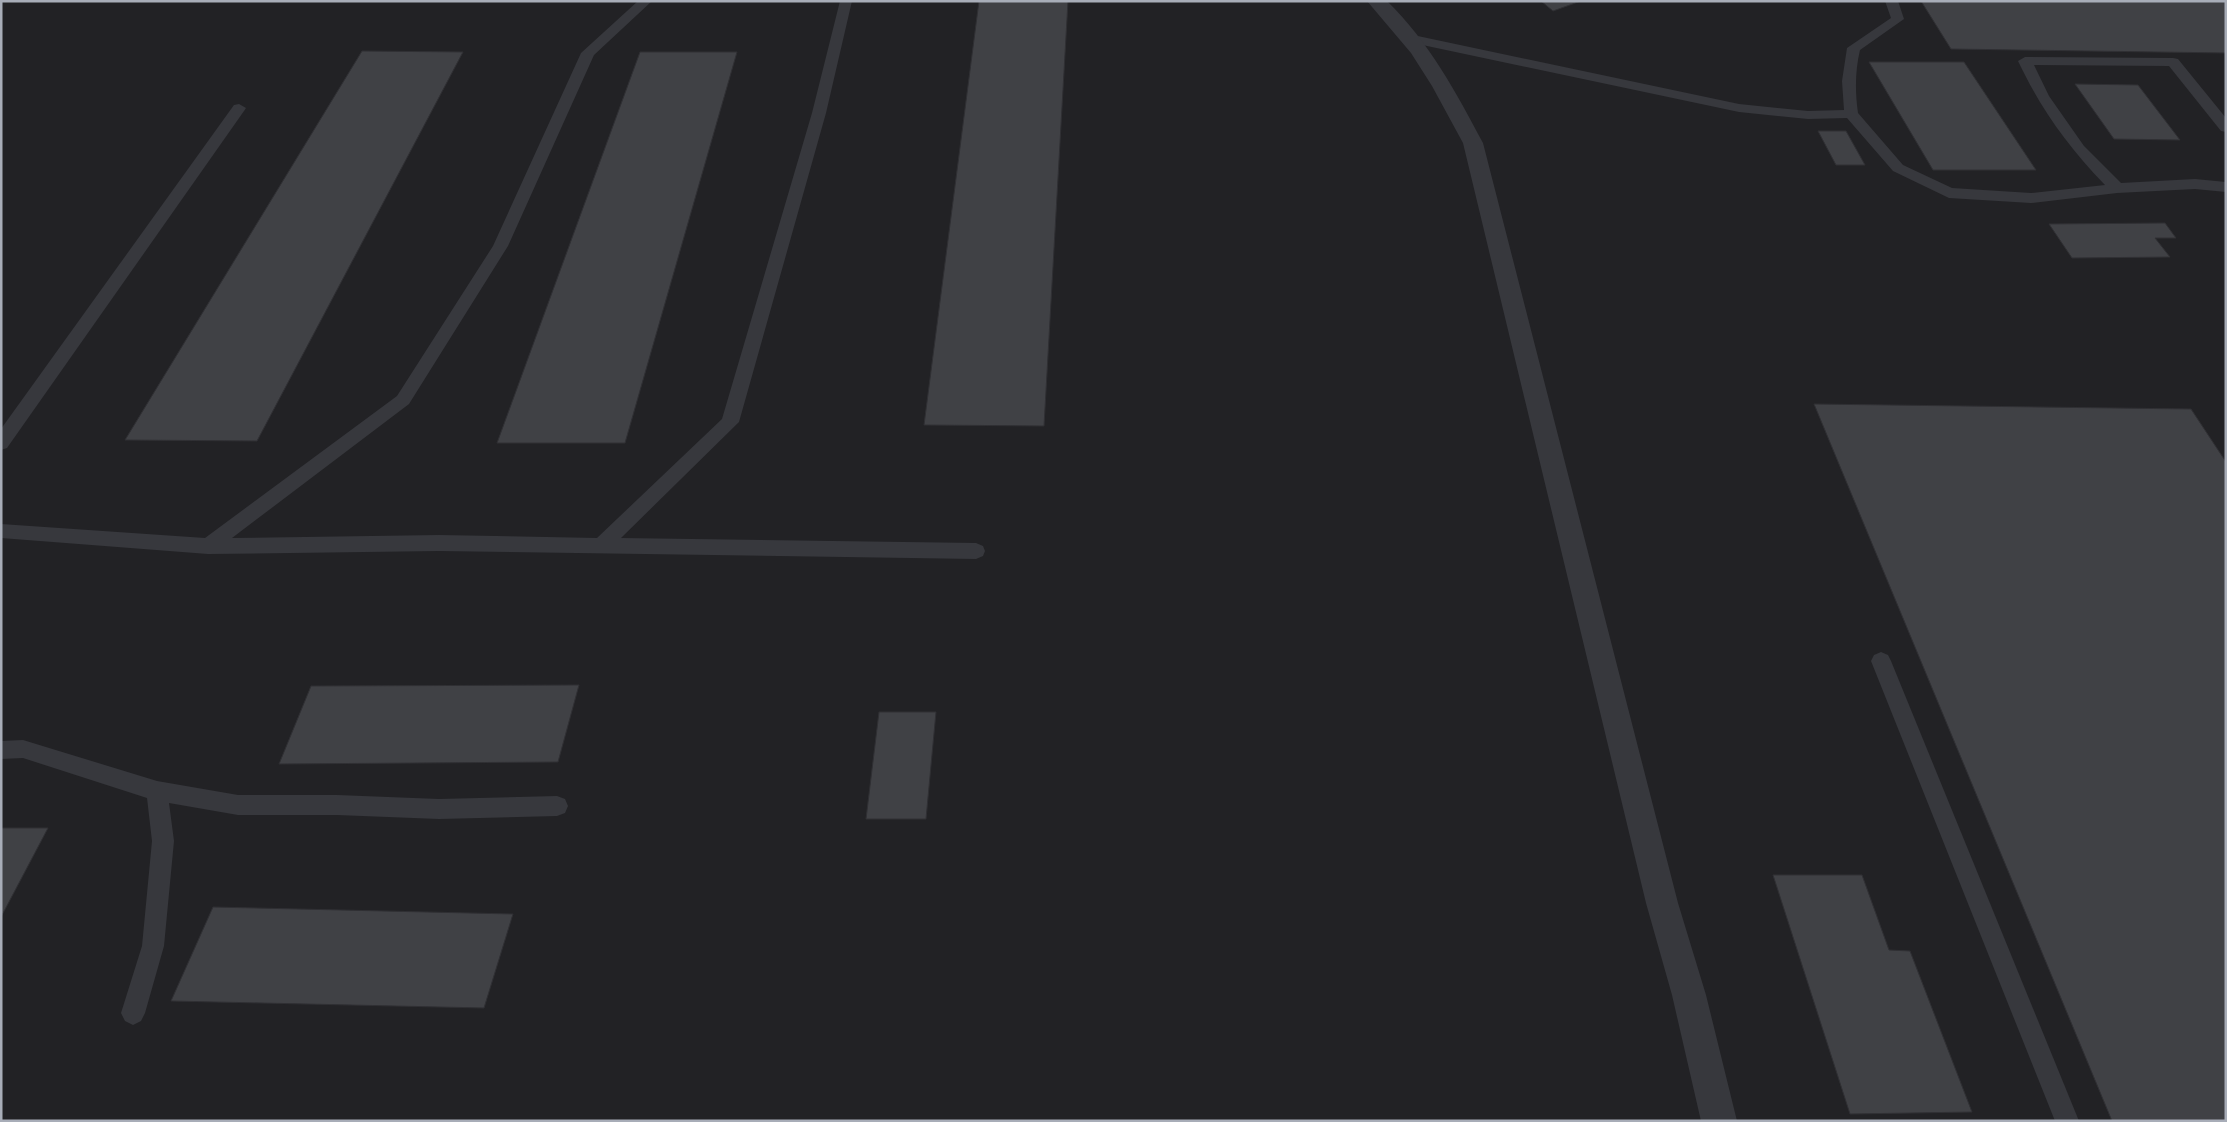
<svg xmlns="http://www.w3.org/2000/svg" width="2227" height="1122" font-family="'PT Sans Narrow',sans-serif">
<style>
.built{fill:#222225}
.building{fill:#404145;stroke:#303034}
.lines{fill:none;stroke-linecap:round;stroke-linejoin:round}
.lane{fill:#37383d;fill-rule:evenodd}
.street{fill:#37383d;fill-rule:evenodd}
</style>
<rect width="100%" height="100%" fill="#161618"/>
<rect class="built" x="1" y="1" width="2225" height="1120"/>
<g class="building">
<path d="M979 1H1068L1044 426 924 425Z"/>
<path d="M1541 1H1581L1553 11Z"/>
<path d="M1921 1H2226V53L1951 49Z"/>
<path d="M362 51 463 52 257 441 125 440Z"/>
<path d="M640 52H737L625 443H497Z"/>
<path d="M1869 62H1964L2036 170H1933Z"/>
<path d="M2075 84 2138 85 2180 140 2114 139Z"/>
<path d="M1818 131H1846L1865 165H1836Z"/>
<path d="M2165 223 2176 238H2155L2170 257 2072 258 2049 224Z"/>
<path d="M1814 404 2191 409 2226 462V1121H2112Z"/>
<path d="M579 685 558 762 279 764 311 686Z"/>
<path d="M879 712H936L926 819H866Z"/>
<path d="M1 828H48L1 917Z"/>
<path d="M1773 875H1862L1889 950 1910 951 1972 1112 1850 1114Z"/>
<path d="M213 907 513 914 484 1008 171 1001Z"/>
</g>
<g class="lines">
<g class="lane">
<path d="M638 1H652L594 55 508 246 409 404 232 538 439 535 597 538 722 419 812 113 840 1H852L826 113 739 422 621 538 976 543 983 546 985 551 983 556 976 559 439 551 208 554 1 538V524L205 538 397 396 493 246 581 53Z"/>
<path d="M1885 1H1898L1904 19 1860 50C1855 71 1855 92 1858 113L1903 165 1952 188 2031 193 2105 185C2067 145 2042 111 2018 61L2025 57 2173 58 2178 59 2226 118V132L2221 131 2169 66 2034 65 2049 96 2084 146 2121 183 2195 179 2226 182V192L2195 189 2117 193 2031 203 1949 198 1893 171 1847 118 1808 119 1739 112 1413 43 1406 39 1413 35 1739 104 1808 111 1844 110 1842 81 1847 48 1891 18Z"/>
<path d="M239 104 246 108 244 111 7 448 1 450V429L234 105Z"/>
<path d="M1881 652 1888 655 1891 661 2079 1121H2055L1871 661 1874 655Z"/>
<path d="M23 740 157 781 238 795H337L439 799 557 796 565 799 568 806 565 813 557 816 439 819 337 815H238L169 803 174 841 164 946 145 1013 141 1021 133 1025 125 1021 121 1013 142 946 152 841 147 798 23 758 1 759V741Z"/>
</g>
<path class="street" d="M1367 1H1387C1429 42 1456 92 1483 143L1678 903 1706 995 1737 1121H1701L1672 995 1646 903 1463 143 1432 86 1411 53Z"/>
</g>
<rect width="2227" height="1122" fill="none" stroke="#a8adb8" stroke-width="5"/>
</svg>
